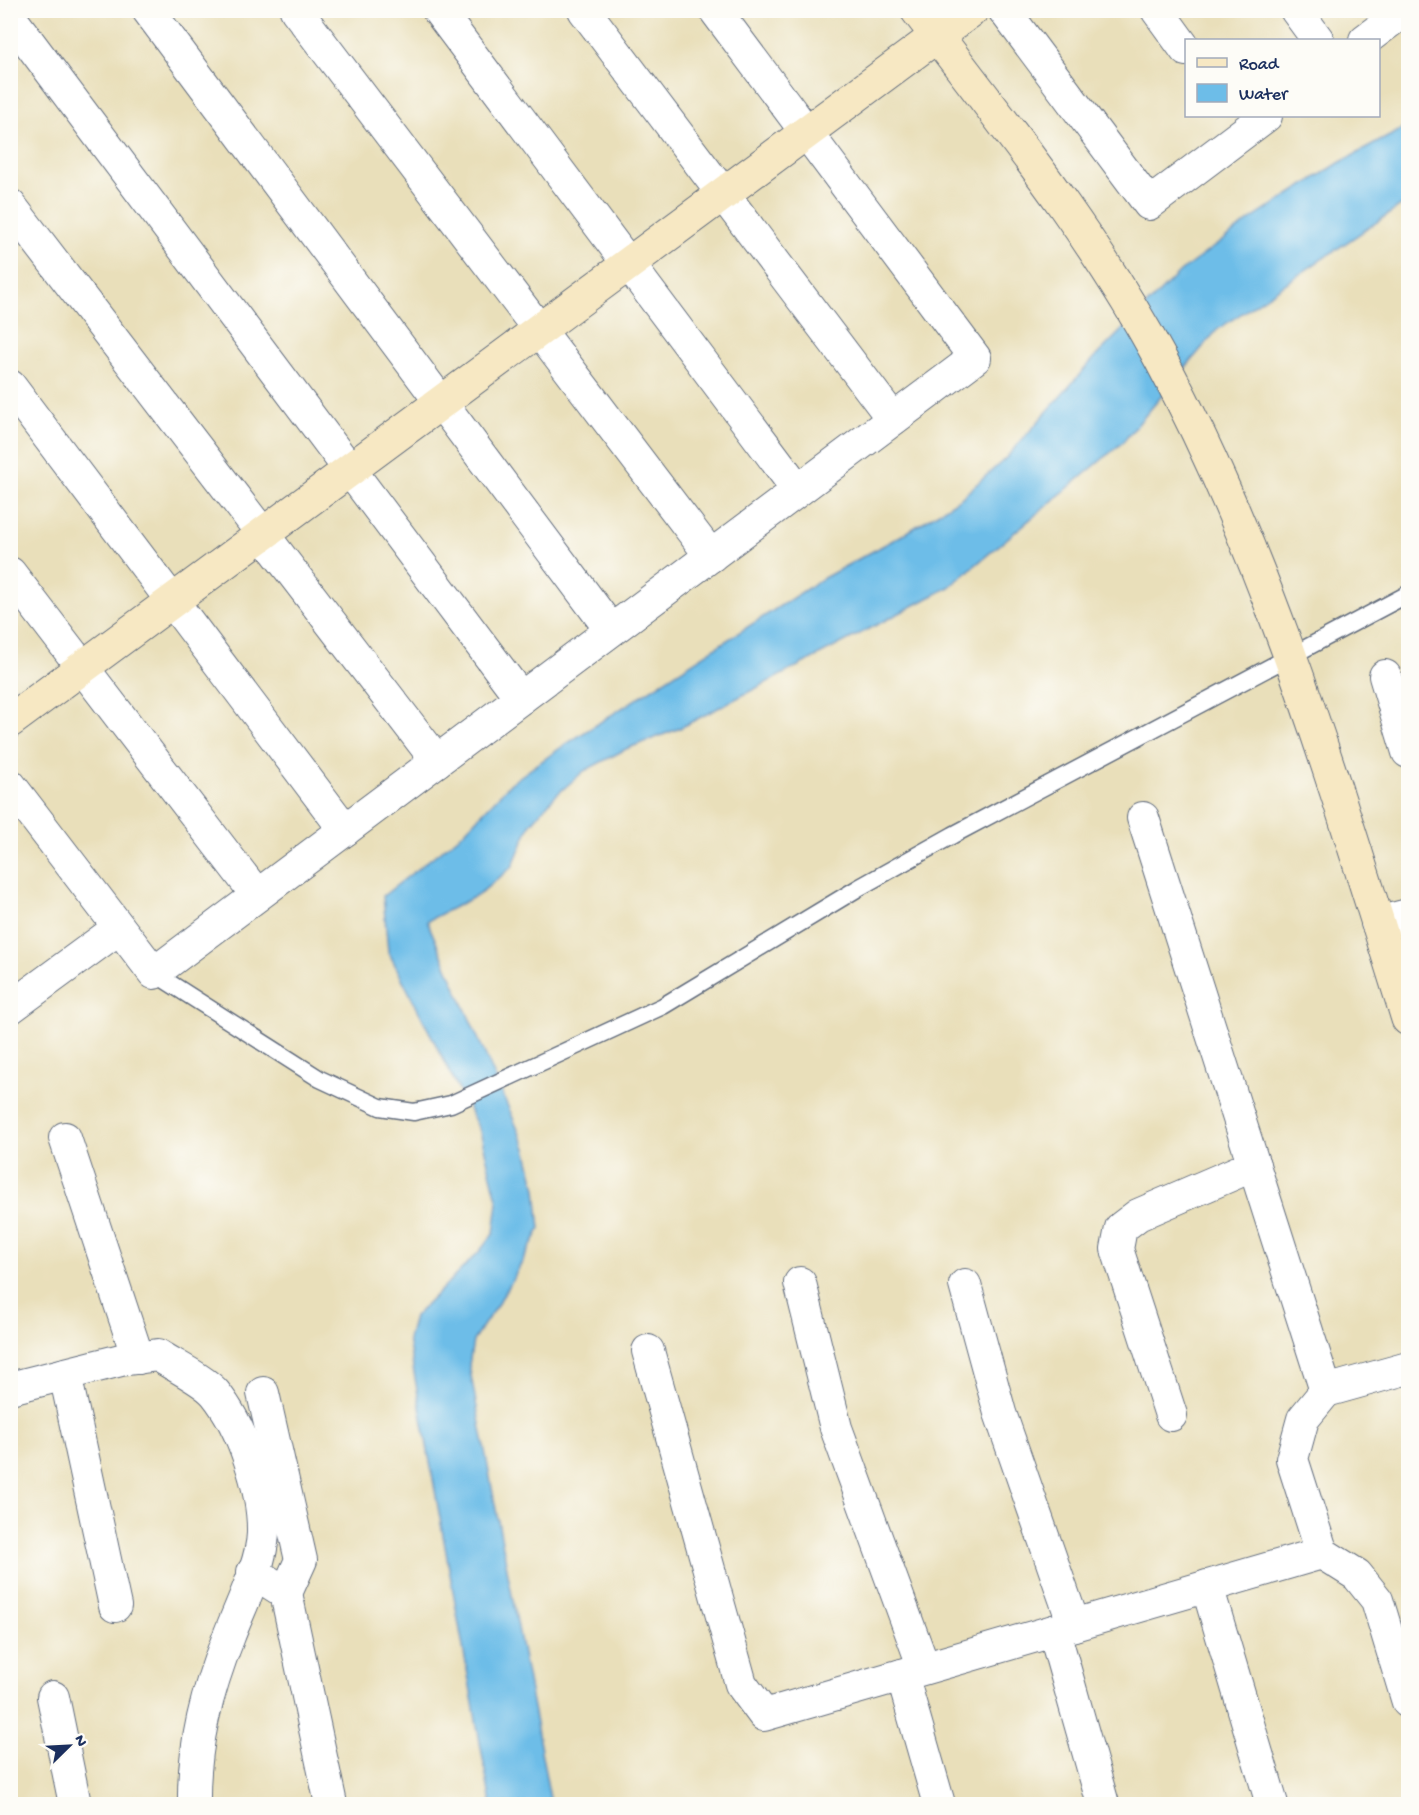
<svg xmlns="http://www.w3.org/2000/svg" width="1419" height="1815" font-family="'Gochi Hand',sans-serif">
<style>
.water{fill:#6dbde8;stroke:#4476a3;stroke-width:1.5}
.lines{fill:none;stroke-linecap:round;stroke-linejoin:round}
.lane-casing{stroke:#636d7e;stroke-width:19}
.street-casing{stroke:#636d7e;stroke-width:34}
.secondary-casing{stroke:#636d7e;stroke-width:35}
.lane{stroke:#fff;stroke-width:16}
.street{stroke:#fff;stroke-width:32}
.secondary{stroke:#f7e8c3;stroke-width:33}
</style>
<rect width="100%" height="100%" fill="#fdfcf7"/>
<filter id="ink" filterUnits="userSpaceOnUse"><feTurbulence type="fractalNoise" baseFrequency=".0167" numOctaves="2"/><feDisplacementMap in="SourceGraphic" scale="12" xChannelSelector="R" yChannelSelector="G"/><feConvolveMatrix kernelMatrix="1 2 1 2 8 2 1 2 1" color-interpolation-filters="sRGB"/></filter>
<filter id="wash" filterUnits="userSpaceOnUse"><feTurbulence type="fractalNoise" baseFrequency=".008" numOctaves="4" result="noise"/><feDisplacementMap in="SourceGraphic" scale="24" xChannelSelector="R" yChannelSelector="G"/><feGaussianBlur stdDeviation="1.35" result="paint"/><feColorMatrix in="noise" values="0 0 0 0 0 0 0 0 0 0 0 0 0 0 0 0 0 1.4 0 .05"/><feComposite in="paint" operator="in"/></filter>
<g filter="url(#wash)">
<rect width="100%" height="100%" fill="#e9dfba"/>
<path class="water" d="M1408 126V201L1217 330 1123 442 949 587 678 729 626 749 584 771 554 797 530 825 512 867 478 895 427 921 526 1148 536 1189 540 1229 508 1288 473 1341 469 1365 551 1804H491L408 1339 414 1317 479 1252 494 1233 498 1203 480 1131 388 951 383 896 462 834 511 783 563 746 822 579 906 533 961 498 1006 458 1097 355 1180 272 1253 218 1339 163Z"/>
</g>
<g filter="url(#ink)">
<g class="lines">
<g class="lane-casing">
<path id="lane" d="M154 973 320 1079 380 1107 414 1112 451 1104 663 1006 860 887 953 835 1408 594"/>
</g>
<g class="street-casing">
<g id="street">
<path d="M148 10 611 630"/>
<path d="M296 10 711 556"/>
<path d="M438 10 798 490"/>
<path d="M584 10 893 419"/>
<path d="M1004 10 1149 204 1266 116"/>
<path d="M1157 10 1186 50"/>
<path d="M1296 10 1318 40"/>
<path d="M10 17 521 698"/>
<path d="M1365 40 1405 10"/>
<path d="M10 205 437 761"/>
<path d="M10 386 345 830"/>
<path d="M10 573 257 895"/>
<path d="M1385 676 1408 752"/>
<path d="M10 785 154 973 975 358 715 10"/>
<path d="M1143 818 1326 1391 1408 1368"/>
<path d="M1377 923 1408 915"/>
<path d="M10 1008 119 928"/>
<path d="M65 1138 138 1358"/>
<path d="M800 1283 836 1428 924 1668"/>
<path d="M965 1285 1000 1413 1074 1625"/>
<path d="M648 1351 741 1684 764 1715 1322 1553"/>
<path d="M65 1374 115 1606"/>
<path d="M10 1388 121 1360 158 1355C173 1365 204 1380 215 1393 242 1426 264 1490 263 1533 262 1564 240 1607 229 1636 207 1691 193 1745 194 1804"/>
<path d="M1326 1391 1303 1419 1292 1459 1322 1553 1357 1575 1377 1600 1408 1702"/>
<path d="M263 1393 301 1560 286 1593"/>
<path d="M1171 1415 1117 1249 1121 1228 1138 1215 1254 1165"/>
<path d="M253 1572 286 1593 331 1804"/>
<path d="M1207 1586 1272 1804"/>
<path d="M1054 1631 1103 1804"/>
<path d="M902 1675 939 1804"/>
<path d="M53 1697 75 1804"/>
</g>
</g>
<g class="secondary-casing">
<g id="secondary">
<path d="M917 10C1003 123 1094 235 1161 360 1272 566 1338 797 1408 1019"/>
<path d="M10 721 972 10"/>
</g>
</g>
<use href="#lane" class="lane"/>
<use href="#street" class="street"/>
<use href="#secondary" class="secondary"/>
</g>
</g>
<rect width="1419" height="1815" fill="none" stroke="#fdfcf7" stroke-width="36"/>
<rect x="1185" y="39" width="195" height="78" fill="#fdfcf7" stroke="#a3aaba" stroke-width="1.5"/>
<rect x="1197" y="58" width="30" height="9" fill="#f7e8c3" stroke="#a3aaba" stroke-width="1.5"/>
<text x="1239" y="69" font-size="18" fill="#1b2f5e">Road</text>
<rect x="1197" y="84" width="30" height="18" fill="#6dbde8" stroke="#a3aaba" stroke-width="1.5"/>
<text x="1239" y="99" font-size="18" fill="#1b2f5e">Water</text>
<g transform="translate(69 1746) rotate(66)" stroke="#fdfcf7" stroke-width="4.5" paint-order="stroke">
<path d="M0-4.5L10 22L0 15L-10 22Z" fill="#1b2f5e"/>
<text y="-9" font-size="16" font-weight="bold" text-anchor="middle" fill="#1b2f5e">N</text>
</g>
</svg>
